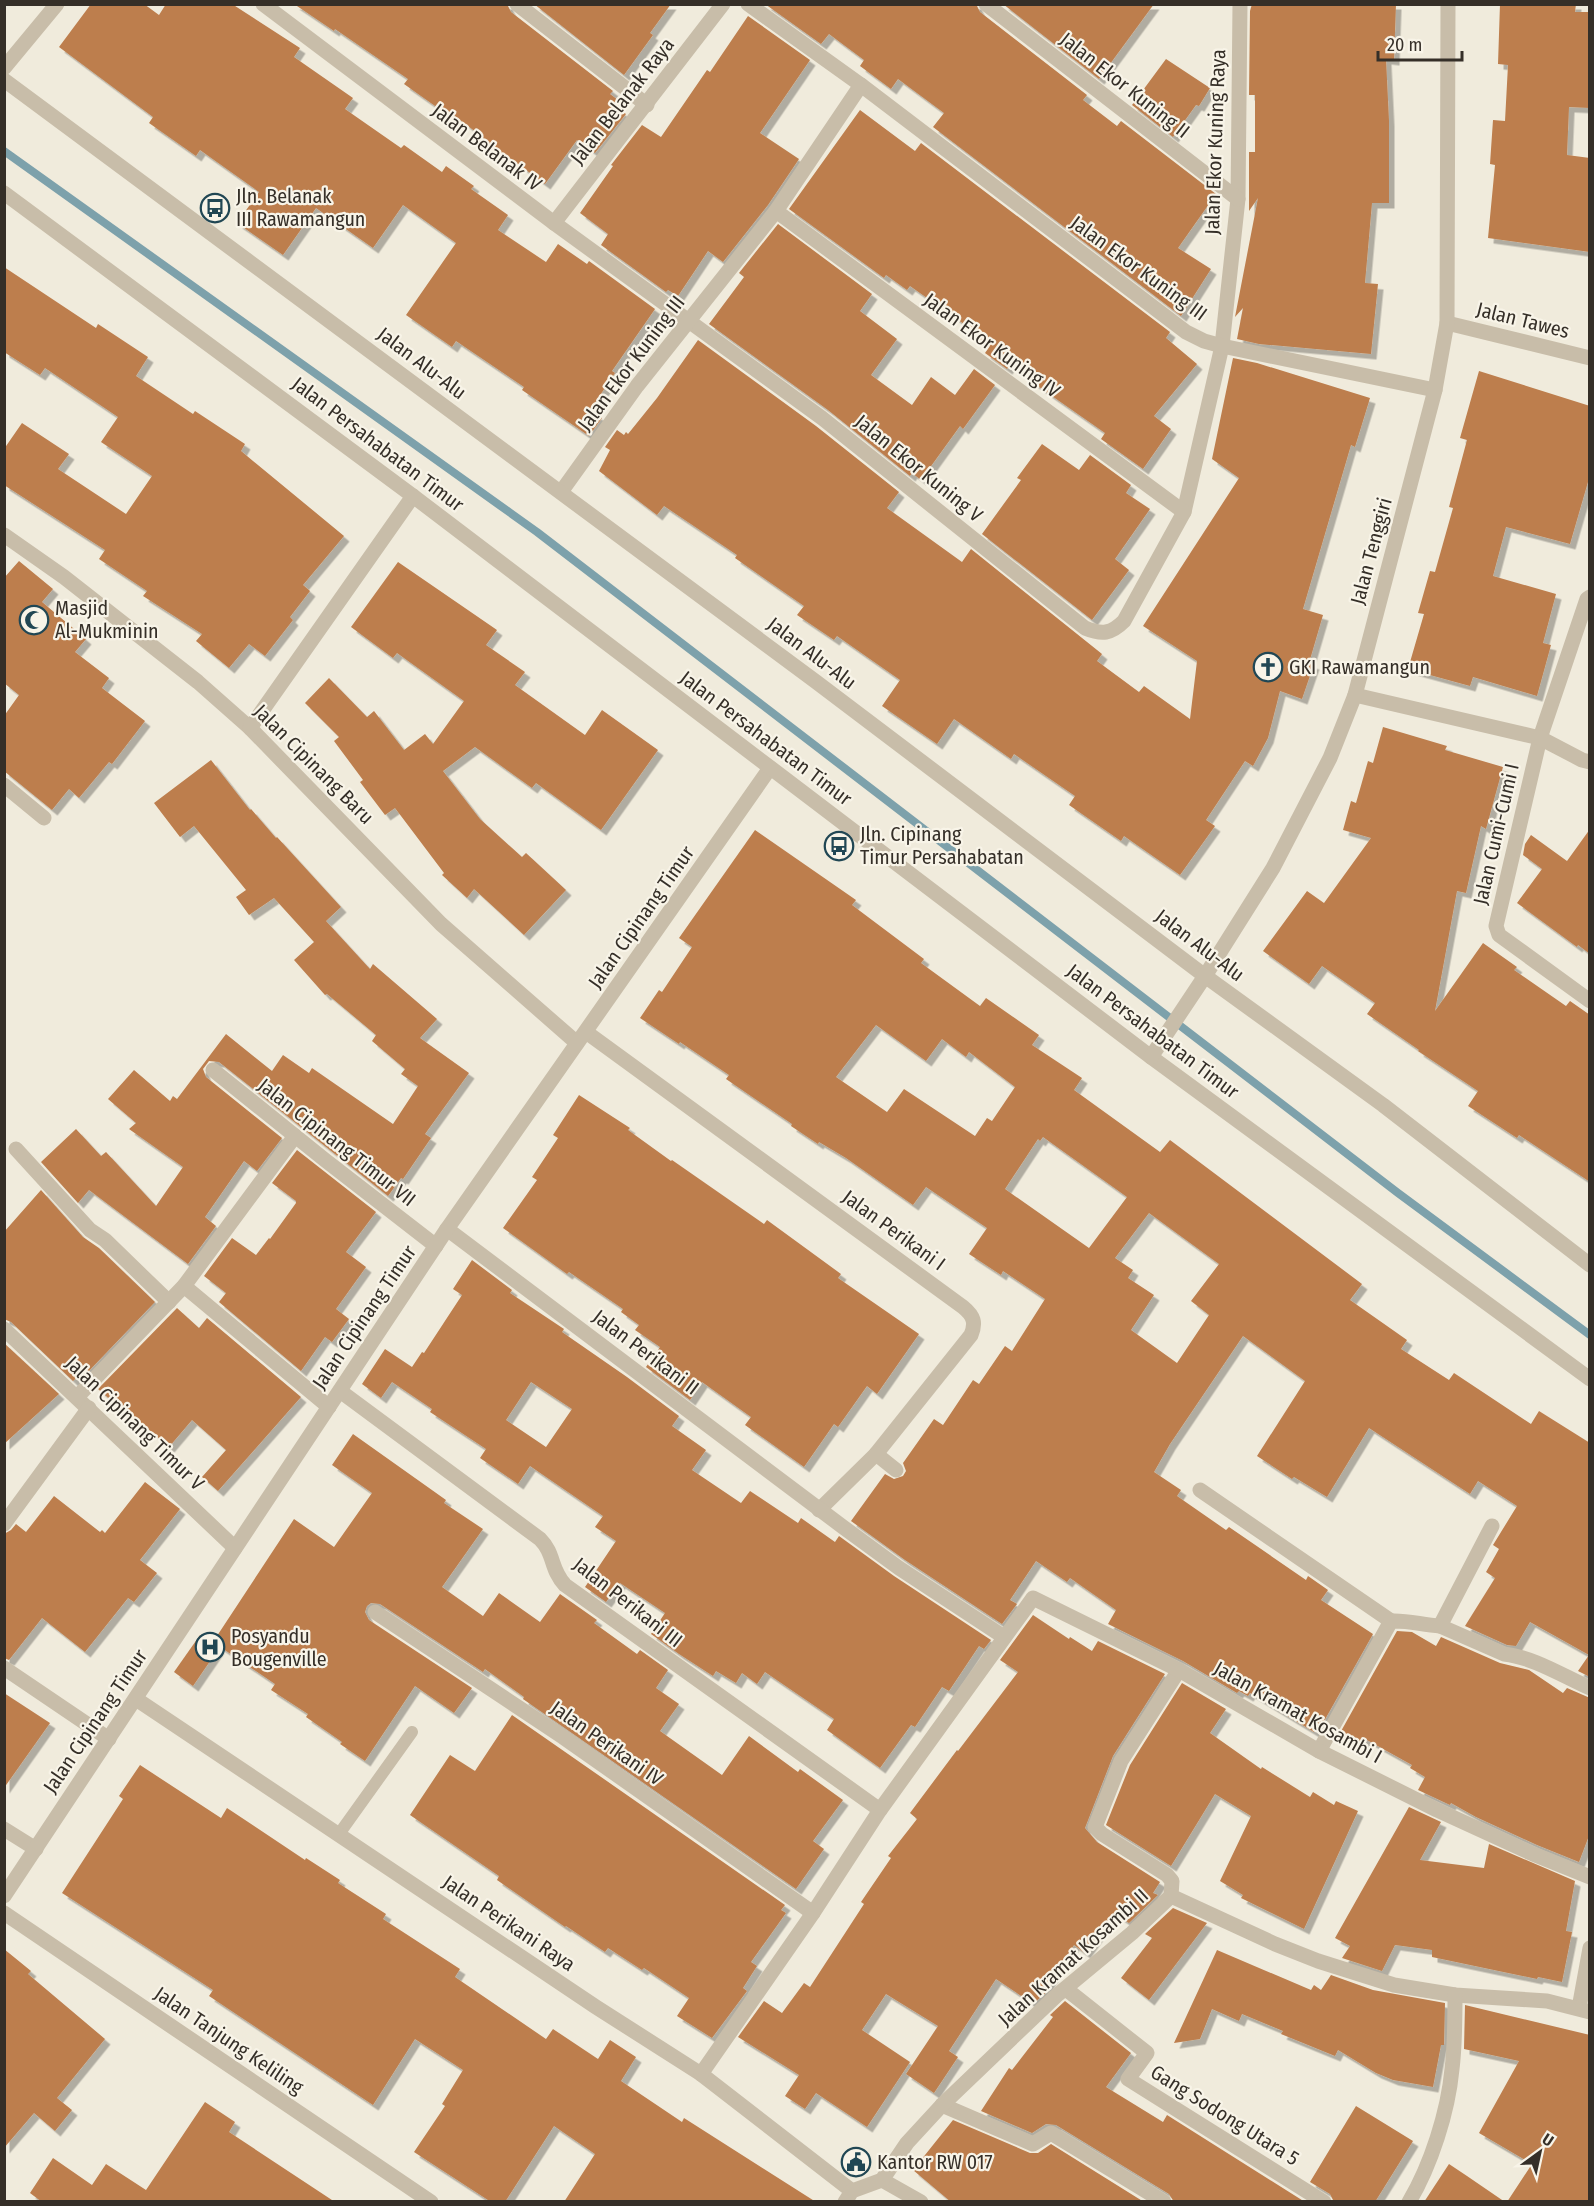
<svg xmlns="http://www.w3.org/2000/svg" width="1594" height="2206" font-family="'Fira Sans Condensed',sans-serif">
<style>
.lines{fill:none;stroke-linecap:round;stroke-linejoin:round}
.stream{stroke:#7da1ab;stroke-width:8}
.building{fill:#bd7e4d;fill-rule:evenodd;filter:url(#shadow)}
.service{stroke:#c8bda9;stroke-width:12}
.minor{stroke:#c8bda9;stroke-width:15}
.tertiary{stroke:#c8bda9;stroke-width:15}
.labels{text-anchor:middle;dominant-baseline:central;stroke-width:4.5;stroke-linejoin:round;paint-order:stroke}
.street-label{font-size:20px;fill:#352f28;stroke:#f8f4e8}
.poi-label{font-size:20px;fill:#352f28;stroke:#f8f4e8;text-anchor:start}
</style>
<defs>
<filter id="shadow"><feDropShadow dx="5.5" dy="5.5" stdDeviation="0" flood-color="#0004"/></filter>
</defs>
<rect width="100%" height="100%" fill="#f0ebdc"/>
<g class="lines">
<path class="stream" d="M4 151 537 532 1398 1193 1590 1335"/>
</g>
<g class="building">
<path d="M91 4H144L159 15 166 4H232L300 48 294 57 353 98 345 109 401 148 404 145 442 172 446 166 474 186 471 189 508 215 498 230 546 262 558 244 587 264 589 261 655 309 612 371 615 373 590 410 602 418 589 436 522 390 524 387 456 341 452 347 406 315 456 243 403 205 373 248 316 208 283 255 237 223 259 192 200 150 196 156 149 123 153 117 59 47Z"/>
<path d="M294 4H507L511 12 613 91 610 94 618 100 614 106 626 114 595 153 577 140 545 184 507 156 506 157 484 141 485 139 447 110 445 113 404 84 408 79 335 29 334 31Z"/>
<path d="M534 4H671L650 33 653 35 624 75Z"/>
<path d="M765 4H976L980 12 1087 95 1083 100 1117 126 1121 121 1216 194 1178 248 1211 269 1181 316 933 127 944 113 898 79 891 89 860 66 864 60 829 34 821 44Z"/>
<path d="M1003 4H1154L1099 79Z"/>
<path d="M1252 4H1396L1394 60 1386 59 1389 121V203H1372L1365 283 1378 284 1371 354 1259 344 1237 339 1243 308 1235 317 1258 198 1249 211V152H1255V95H1249L1250 11Z"/>
<path d="M1500 4H1576L1575 12H1590V108L1569 107 1567 155 1590 158V252L1488 238 1495 165 1490 164 1493 120 1505 121 1508 65 1498 64Z"/>
<path d="M748 16 810 60 760 133 799 159 768 205 723 262 708 251 678 296 668 290 666 292 601 245 608 234 580 213 613 166 611 165 642 125 661 137 707 70 710 72Z"/>
<path d="M1166 59 1210 88 1199 106 1196 105 1173 137 1132 105Z"/>
<path d="M860 110 915 151 921 143 1170 332 1166 338 1197 364 1154 416 1171 429 1143 469 1101 439 1105 433 1009 366 1007 369 985 353 990 346 979 339 981 336 910 286 907 290 886 275 884 278 789 209Z"/>
<path d="M778 224 872 294 860 311 897 339 871 375 912 405 931 377 955 395 974 369 995 385 963 429 960 426 921 480 912 473 910 476 828 410 709 324 744 277 739 273Z"/>
<path d="M4 267 96 328 98 324 148 357 136 376 193 414 195 411 245 444 241 451 344 536 303 585 310 591 290 617 293 620 265 656 249 644 229 668 196 641 202 634 143 596 147 591 99 559 105 550 4 485V449L22 423 69 454 58 469 126 514 152 476 101 442 118 417 45 368 40 375 4 352Z"/>
<path d="M698 340 816 426 899 492 887 508 962 562 971 549 1102 654 1097 661 1139 692 1144 686 1190 719 1197 661 1143 626 1239 478 1212 459 1233 358 1257 363 1370 398 1355 447 1351 445 1303 609 1323 615 1309 663 1314 664 1302 699 1280 691 1268 738 1253 766 1245 761 1206 820 1215 826 1180 875 1124 836 1121 841 1069 805 1075 796 1014 754 1011 759 954 719 937 744 882 706 900 680 837 636 834 640 797 615 804 606 735 558 737 555 664 506 657 515 599 471 610 450 605 447 617 430 624 435 626 432 628 434 657 398Z"/>
<path d="M1479 371 1590 406V475L1570 544 1506 527 1493 576 1556 594 1543 643 1551 645 1537 696 1473 677 1470 686 1408 669 1424 614 1418 613 1430 571 1435 572 1453 508 1449 507 1467 440 1460 438Z"/>
<path d="M1042 444 1079 470 1090 455 1131 485 1126 493 1150 509 1115 559 1129 570 1092 620 982 534 1021 480 1017 478Z"/>
<path d="M19 561 53 589 42 602 86 639 75 652 109 678 102 688 145 721 112 764 109 762 79 798 69 789 52 810 4 771V716L19 695 4 683V578Z"/>
<path d="M398 562 497 630 486 645 525 672 515 685 585 735 602 710 658 750 601 830 536 783 532 788 475 747 443 771 480 819 522 857 526 853 566 890 524 935 474 889 467 898 442 875 444 873 395 808 385 815 360 782 363 780 334 741 339 737 305 703 329 678 367 717 374 711 404 750 425 734 433 744 464 701 397 653 393 658 351 627Z"/>
<path d="M1383 727 1447 746 1445 750 1503 767 1486 829 1481 826 1466 893 1457 891 1435 1011 1483 943 1517 967 1514 970 1566 1006 1570 1001 1590 1015V1182L1519 1135 1517 1138 1468 1106 1478 1091 1418 1051 1419 1050 1367 1014 1375 1003 1322 966 1309 984 1263 951 1307 891 1324 903 1371 838 1343 830 1351 801 1356 803 1368 761 1373 763Z"/>
<path d="M211 760 250 810 251 809 276 838 277 837 341 907 326 921 370 969 373 964 437 1019 420 1038 469 1073 425 1134 431 1138 403 1179 401 1178 388 1196 219 1062 209 1061 203 1069 206 1077 282 1138 257 1171 244 1161 205 1217 216 1226 188 1264 89 1190 78 1203 41 1162 76 1129 101 1156 106 1152 156 1206 183 1167 129 1129 136 1123 108 1099 134 1070 170 1101 173 1096 177 1099 226 1034 272 1071 283 1055 309 1073 312 1068 393 1124 418 1086 401 1074 405 1069 372 1041 376 1035 327 994 325 995 294 960 314 942 274 898 249 915 236 897 246 890 194 826 180 837 154 803Z"/>
<path d="M1590 829V954L1578 945 1577 947 1517 903 1542 869 1523 855 1525 844 1531 835 1567 861Z"/>
<path d="M755 830 856 900 852 905 924 959 921 963 980 1006 986 998 1039 1035 1032 1045 1082 1078 1074 1090 1160 1152 1170 1140 1362 1284 1350 1300 1407 1340 1401 1349 1449 1380 1454 1373 1531 1424 1539 1411 1590 1443V1677L1578 1671 1589 1655 1530 1622 1516 1646 1507 1645 1465 1626 1495 1578 1486 1572 1499 1549 1493 1545 1517 1506 1478 1481 1470 1494 1369 1428 1327 1497 1294 1477 1292 1479 1257 1456 1305 1381 1243 1336 1170 1444 1154 1472 1181 1490 1177 1496 1226 1530 1229 1527 1306 1580 1308 1576 1328 1590 1321 1600 1373 1634 1323 1723 1320 1722 1314 1732 1250 1693 1248 1696 1239 1691 1237 1693 1183 1661 1108 1624 1116 1610 1070 1578 1067 1582 1036 1561 1010 1600 1017 1604 1002 1624 905 1560 851 1521 885 1474 894 1479 903 1476 906 1471 903 1463 934 1419 943 1425 973 1380 979 1384 1005 1346 1012 1351 1045 1299 1003 1271 1001 1275 969 1254 987 1228 926 1187 913 1205 846 1158 819 1142 818 1144 791 1126 792 1124 726 1079 729 1075 680 1042 679 1044 640 1018 659 990 662 992 692 947 679 938ZM876 1025 926 1061 942 1039 966 1057 969 1052 1015 1087 992 1121 987 1118 975 1136 904 1089 887 1112 836 1077ZM1043 1137 1127 1197 1089 1248 1005 1189 1038 1139 1040 1141ZM1149 1213 1219 1264 1191 1301 1209 1315 1177 1363 1131 1330 1154 1295 1128 1278 1133 1270 1115 1258Z"/>
<path d="M579 1095 630 1128 628 1130 671 1161 672 1160 764 1224 767 1220 841 1274 838 1278 919 1334 877 1394 867 1386 838 1427 834 1424 804 1467 745 1425 751 1417 702 1382 690 1400 646 1367 660 1347 635 1330 639 1325 621 1312 623 1309 569 1272 567 1274 503 1228 537 1180 532 1177 558 1138 553 1135Z"/>
<path d="M297 1150 376 1212 346 1252 366 1267 336 1309 349 1319 332 1342 325 1337 301 1371 219 1302 226 1293 204 1276 232 1238 256 1255 269 1238 270 1239 296 1203V1201L272 1183Z"/>
<path d="M41 1190 83 1237 99 1248 155 1302 84 1376 81 1374 73 1381 11 1322 4 1319V1232Z"/>
<path d="M472 1260 512 1290 510 1293 564 1329 562 1332 627 1377 679 1416 672 1426 706 1450 692 1470 741 1503 750 1491 798 1523 801 1518 835 1542 839 1536 894 1576 991 1640 984 1649 979 1646 949 1691 942 1687 915 1727 911 1725 880 1768 827 1730 834 1719 765 1672 757 1684 742 1673 736 1683 716 1671 713 1676 679 1654 651 1634 665 1613 620 1583 606 1602 585 1587 616 1541 595 1527 603 1516 530 1466 518 1484 480 1458 486 1449 430 1412 432 1409 392 1382 381 1398 362 1384 385 1349 412 1367 422 1352 424 1353 462 1295 453 1289ZM531 1382 572 1409 546 1447 506 1420Z"/>
<path d="M177 1308 199 1328 207 1318 301 1397 218 1491 202 1477 226 1450 192 1420 169 1447 138 1420 136 1422 98 1389Z"/>
<path d="M4 1343 59 1394 4 1444Z"/>
<path d="M353 1434 446 1500 444 1503 483 1529 442 1587 483 1616 499 1593 540 1622 560 1594 597 1620 594 1623 637 1654 640 1650 668 1670 656 1688 679 1704 660 1731 722 1775 749 1736 798 1772 800 1769 843 1800 813 1841 824 1849 796 1889 523 1699 524 1697 485 1669 483 1672 380 1604 371 1603 367 1606 365 1612 369 1620 472 1688 454 1713 415 1686 365 1761 340 1744 342 1742 306 1717 308 1714 271 1690 275 1684 213 1642 294 1519 334 1547 372 1493 332 1465Z"/>
<path d="M145 1482 180 1509 140 1560 157 1573 134 1602 128 1598 85 1652 42 1618 9 1660 4 1658V1534L11 1530 16 1524 26 1532 54 1496 100 1532 102 1530 105 1533Z"/>
<path d="M1033 1615 1069 1639 1070 1637 1092 1651 1098 1641 1165 1674 1113 1756 1085 1828 1097 1842 1160 1882 1153 1893 1158 1895 1129 1923 1114 1913 1085 1953 1074 1945 1047 1985 1051 1988 1033 2004 996 1979 949 2051 958 2057 934 2093 906 2074 938 2026 886 1994 862 2030 910 2062 867 2127 816 2093 805 2109 785 2096 799 2075 738 2037 764 2001 782 2013 804 1983 810 1987 864 1904 861 1902 891 1858 888 1856 917 1819 910 1813 957 1750 958 1751 1018 1672 1000 1660Z"/>
<path d="M1397 1631 1412 1632 1436 1646 1441 1637 1500 1663 1529 1670 1563 1693 1567 1688 1590 1698V1833L1579 1862 1537 1845 1476 1817 1451 1803 1450 1805 1418 1790 1425 1777 1410 1768 1412 1765 1367 1740 1364 1745 1340 1733Z"/>
<path d="M200 1635 219 1648 193 1686 174 1672Z"/>
<path d="M1182 1683 1226 1709 1210 1733 1261 1769 1262 1767 1310 1797 1313 1792 1334 1805 1336 1801 1358 1811 1304 1929 1241 1898 1243 1895 1220 1881 1251 1816 1215 1794 1171 1866 1106 1825 1130 1765Z"/>
<path d="M4 1693 50 1723 4 1788Z"/>
<path d="M512 1715 785 1905 781 1910 786 1913 751 1962 757 1966 743 1988 747 1991 712 2038 677 2016 689 1998 644 1968 642 1970 608 1948 605 1952 566 1926 565 1927 497 1880 499 1876 410 1815 450 1755 475 1771Z"/>
<path d="M140 1765 221 1818 227 1808 305 1860 306 1858 340 1880 338 1883 386 1914 383 1919 460 1969 455 1977 546 2039 553 2029 598 2059 610 2040 636 2057 621 2081 682 2122 684 2118 816 2202H564L595 2154 554 2126 505 2202H491L414 2152 445 2106 442 2104 463 2070 415 2039 373 2105 209 1996 213 1990 62 1893 123 1799 119 1796Z"/>
<path d="M1409 1807 1441 1822 1420 1860 1484 1868 1489 1844 1575 1881 1566 1931 1572 1932 1562 1982 1538 1977 1537 1979 1432 1957V1950L1395 1945 1382 1971 1342 1958 1350 1946 1335 1938Z"/>
<path d="M1173 1908 1207 1923 1149 2000 1121 1978 1152 1938 1145 1934Z"/>
<path d="M4 1949 31 1971 28 1974 105 2039 57 2098 72 2110 55 2131 34 2113 4 2148Z"/>
<path d="M1217 1950 1311 1990 1314 1985 1321 1990 1331 1975 1373 1990 1445 2003 1444 2045H1441L1433 2087 1393 2080 1376 2073 1338 2050 1335 2056 1281 2034 1283 2031 1242 2014 1239 2021 1212 2009 1200 2039 1174 2043Z"/>
<path d="M1065 2001 1131 2053 1106 2087 1163 2122 1167 2115 1305 2202H1174L1169 2194 1056 2125 1046 2124 1032 2133 981 2111 1009 2068 1012 2070 1053 2017 1050 2015Z"/>
<path d="M1465 2005 1590 2035V2202H1507L1532 2164 1479 2133 1519 2061 1464 2049Z"/>
<path d="M205 2102 235 2122 229 2132 335 2202H42L30 2193 53 2158 92 2185 106 2164 146 2190Z"/>
<path d="M1356 2106 1413 2141 1375 2202H1334L1330 2194 1310 2182Z"/>
<path d="M953 2120 1030 2153H1038L1051 2144 1144 2202H951L913 2170Z"/>
<path d="M1449 2164 1467 2176 1505 2202H1424Z"/>
</g>
<g class="lines">
<path class="service" d="M339 1834 412 1732"/>
<g class="minor">
<path d="M263 4 554 223 822 418 1085 628C1102 635 1111 634 1124 621L1184 512 1222 346 1238 199 1240 4"/>
<path d="M517 4 647 105"/>
<path d="M748 4 861 85 1186 332 1204 341 1222 346 1435 390"/>
<path d="M986 4 1238 199"/>
<path d="M4 68 57 4"/>
<path d="M776 211 1184 512"/>
<path d="M554 223 723 4"/>
<path d="M561 492 637 386 776 211 861 85"/>
<path d="M4 535 64 577 198 682 250 728 441 924 577 1043"/>
<path d="M1590 597 1587 599 1540 738 1496 926 1499 935 1590 1001"/>
<path d="M1355 695 1540 738 1582 760 1590 762"/>
<path d="M250 728 413 496"/>
<path d="M4 785 44 818"/>
<path d="M586 1032 963 1307C974 1316 976 1323 971 1335L876 1454 819 1510"/>
<path d="M213 1070 325 1160 436 1246"/>
<path d="M16 1149 90 1230 105 1240 169 1302"/>
<path d="M447 1229 843 1527 899 1568 1004 1637"/>
<path d="M184 1286 329 1407"/>
<path d="M4 1329 235 1548"/>
<path d="M340 1391 540 1539C555 1554 550 1569 565 1585L880 1810"/>
<path d="M77 1397 184 1286 295 1136"/>
<path d="M876 1454 896 1470"/>
<path d="M1200 1490 1391 1621"/>
<path d="M4 1524 89 1408"/>
<path d="M375 1612 563 1737 813 1913"/>
<path d="M1440 1626 1504 1654C1533 1657 1563 1676 1590 1688"/>
<path d="M4 1668 109 1739"/>
<path d="M136 1699 596 2007 701 2074 852 2191"/>
<path d="M1319 1751 1391 1621C1408 1620 1422 1625 1440 1626L1492 1526"/>
<path d="M4 1829 36 1849"/>
<path d="M4 1896 447 1229 770 768"/>
<path d="M1171 1896 1172 1881 1167 1875 1102 1834 1095 1827 1121 1761 1179 1670"/>
<path d="M4 1913 431 2202"/>
<path d="M1066 1989 1147 2053 1128 2079 1324 2202"/>
<path d="M1579 2008 1590 1948"/>
<path d="M701 2074 813 1913 880 1810 1033 1598 1179 1670 1319 1751 1437 1810 1533 1854 1590 1877"/>
<path d="M942 2105 1033 2144 1051 2133 1164 2202"/>
<path d="M882 2180 921 2202"/>
<path d="M845 2202 852 2191 882 2180 907 2143 942 2105 1056 1996 1132 1933 1171 1896 1275 1944 1318 1961 1394 1985 1455 1995 1547 2001 1590 2012"/>
<path d="M1409 2202C1431 2165 1448 2112 1452 2069 1455 2045 1455 2020 1455 1995"/>
</g>
<g class="tertiary">
<path d="M4 80 815 681 1205 976 1383 1105 1590 1265"/>
<path d="M4 193 413 496 1151 1057 1590 1379"/>
<path d="M1447 323 1590 358"/>
<path d="M1151 1057 1205 976 1273 868 1330 758 1355 695 1435 390 1447 323 1448 4"/>
</g>
</g>
<defs>
<g id="bus-ring" transform="scale(1.5)"><circle r="9.5" fill="#f8f4e8" stroke="#214754" stroke-width="1.5"/><path d="M-5-6H5V4H4V6H2V4H-2V6H-4V4H-5ZM-3.5-4V0h7V-4ZM-3.5 1.2v1.5H-2V1.2ZM2 1.2v1.5H3.5V1.2Z" fill="#214754"/></g>
<g id="mosque-ring" transform="scale(1.5)"><circle r="9.5" fill="#f8f4e8" stroke="#214754" stroke-width="1.5"/><path d="M3.5-4.9A6 6 0 1 0 3.5 4.9A5 5 0 1 1 3.5-4.9Z" fill="#214754"/></g>
<g id="church-ring" transform="scale(1.5)"><circle r="9.5" fill="#f8f4e8" stroke="#214754" stroke-width="1.5"/><path d="M-1.2-6h2.4v3.5h3.3v2.4h-3.3V6h-2.4V-.1h-3.3v-2.4h3.3Z" fill="#214754"/></g>
<g id="hospital-ring" transform="scale(1.5)"><circle r="9.5" fill="#f8f4e8" stroke="#214754" stroke-width="1.5"/><path d="M-5-5h3v3.5h4V-5h3V5h-3V1.5h-4V5h-3Z" fill="#214754"/></g>
<g id="civic-ring" transform="scale(1.5)"><circle r="9.5" fill="#f8f4e8" stroke="#214754" stroke-width="1.5"/><path d="M-.6-6.5H3V-4.5H.6V-3L4-1V1h2V6H-6V1h2V-1L-.6-3ZM-1.2 2.5V6h2.4V2.5Z" fill="#214754"/></g>
</defs>
<g fill-rule="evenodd">
<use href="#bus-ring" x="215" y="208"/>
<use href="#mosque-ring" x="34" y="620"/>
<use href="#church-ring" x="1268" y="667"/>
<use href="#bus-ring" x="839" y="846"/>
<use href="#hospital-ring" x="210" y="1647"/>
<use href="#civic-ring" x="856" y="2162"/>
</g>
<g class="labels">
<g class="street-label">
<text transform="translate(1125 85) rotate(38)">Jalan Ekor Kuning II</text>
<text transform="translate(622 101) rotate(-52)">Jalan Belanak Raya</text>
<text transform="translate(1215 142) rotate(-88)">Jalan Ekor Kuning Raya</text>
<text transform="translate(487 147) rotate(37)">Jalan Belanak IV</text>
<text transform="translate(1139 268) rotate(36)">Jalan Ekor Kuning III</text>
<text transform="translate(1523 320) rotate(14)">Jalan Tawes</text>
<text transform="translate(992 345) rotate(36)">Jalan Ekor Kuning IV</text>
<text transform="translate(422 363) rotate(37)">Jalan Alu-Alu</text>
<text transform="translate(631 363) rotate(-53)">Jalan Ekor Kuning III</text>
<text transform="translate(378 444) rotate(37)">Jalan Persahabatan Timur</text>
<text transform="translate(919 468) rotate(39)">Jalan Ekor Kuning V</text>
<text transform="translate(1371 551) rotate(-75)">Jalan Tenggiri</text>
<text transform="translate(812 653) rotate(37)">Jalan Alu-Alu</text>
<text transform="translate(766 738) rotate(37)">Jalan Persahabatan Timur</text>
<text transform="translate(314 764) rotate(45)">Jalan Cipinang Baru</text>
<text transform="translate(1496 834) rotate(-77)">Jalan Cumi-Cumi I</text>
<text transform="translate(641 917) rotate(-55)">Jalan Cipinang Timur</text>
<text transform="translate(1200 945) rotate(37)">Jalan Alu-Alu</text>
<text transform="translate(1153 1031) rotate(37)">Jalan Persahabatan Timur</text>
<text transform="translate(337 1142) rotate(38)">Jalan Cipinang Timur VII</text>
<text transform="translate(894 1230) rotate(36)">Jalan Perikani I</text>
<text transform="translate(364 1317) rotate(-56)">Jalan Cipinang Timur</text>
<text transform="translate(646 1352) rotate(37)">Jalan Perikani II</text>
<text transform="translate(135 1423) rotate(44)">Jalan Cipinang Timur V</text>
<text transform="translate(628 1602) rotate(38)">Jalan Perikani III</text>
<text transform="translate(1298 1712) rotate(29)">Jalan Kramat Kosambi I</text>
<text transform="translate(95 1721) rotate(-56)">Jalan Cipinang Timur</text>
<text transform="translate(607 1743) rotate(35)">Jalan Perikani IV</text>
<text transform="translate(509 1923) rotate(34)">Jalan Perikani Raya</text>
<text transform="translate(1073 1957) rotate(-42)">Jalan Kramat Kosambi II</text>
<text transform="translate(229 2040) rotate(34)">Jalan Tanjung Keliling</text>
<text transform="translate(1225 2115) rotate(32)">Gang Sodong Utara 5</text>
</g>
<g class="poi-label">
<text x="236" y="196">Jln. Belanak<tspan x="236" dy="23">III Rawamangun</tspan></text>
<text x="55" y="608">Masjid<tspan x="55" dy="23">Al-Mukminin</tspan></text>
<text x="1289" y="667">GKI Rawamangun</text>
<text x="860" y="834">Jln. Cipinang<tspan x="860" dy="23">Timur Persahabatan</tspan></text>
<text x="231" y="1636">Posyandu<tspan x="231" dy="23">Bougenville</tspan></text>
<text x="877" y="2162">Kantor RW 017</text>
</g>
</g>
<rect width="1594" height="2206" fill="none" stroke="#352f28" stroke-width="12"/>
<g transform="translate(1540 2152) rotate(33)" stroke="#f8f4e8" stroke-width="4.5" paint-order="stroke">
<path d="M0-4.5L10 22L0 15L-10 22Z" fill="#352f28"/>
<text y="-9" font-size="16" font-weight="bold" text-anchor="middle" fill="#352f28">U</text>
</g>
<path d="M1378 51v9h84v-9" fill="none" stroke="#352f28" stroke-width="3"/>
<text x="1387" y="51" font-size="18" fill="#352f28" stroke="#f8f4e8" stroke-width="4.5" paint-order="stroke">20 m</text>
</svg>
